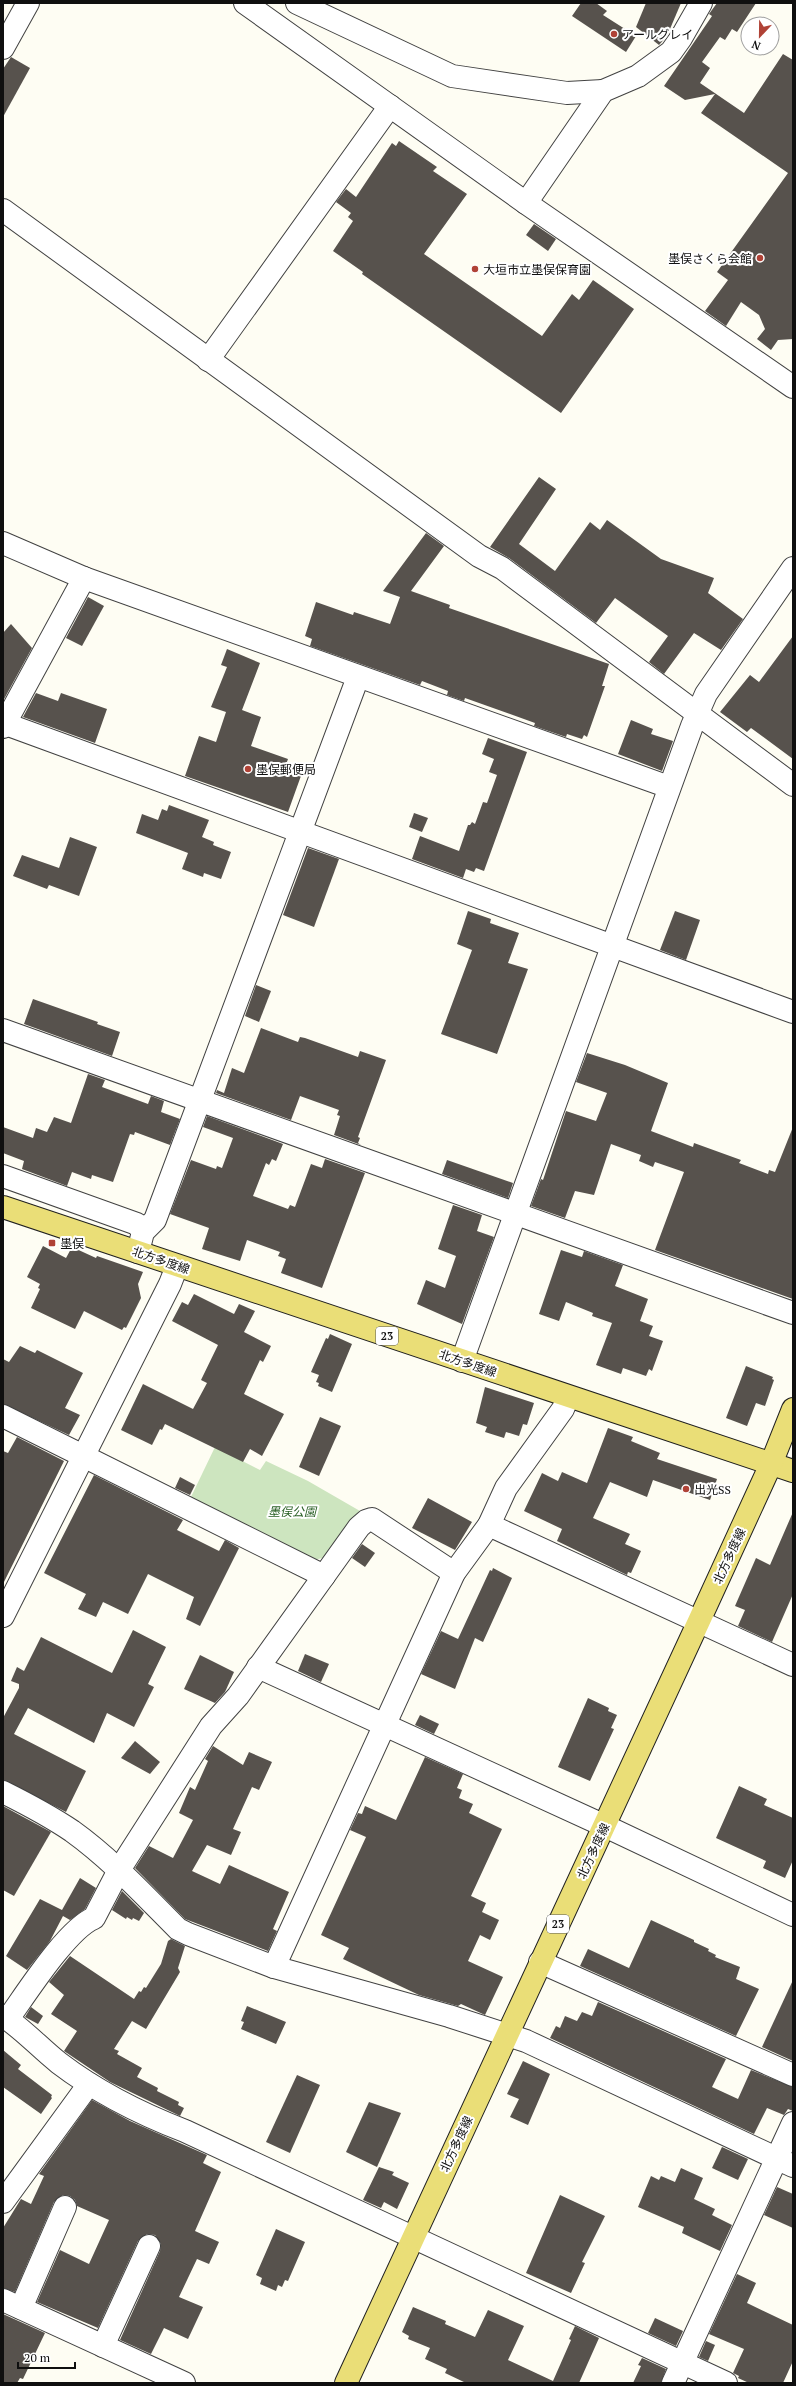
<svg xmlns="http://www.w3.org/2000/svg" width="796" height="2386" font-family="'PT Serif','Noto Sans JP',serif">
<style>
.green{fill:#cde5bf}
.building{fill:#57524d}
.lines{fill:none;stroke-linecap:round;stroke-linejoin:round}
.minor-casing{stroke:#424242;stroke-width:24}
.major-casing{stroke:#202020;stroke-width:24}
.minor{stroke:#fff;stroke-width:22}
.major{stroke:#eade77;stroke-width:22}
.poi-dot{fill:#b04236;stroke:#fff;stroke-width:1.5}
.labels{text-anchor:middle;dominant-baseline:central;stroke-width:4;stroke-linejoin:round;paint-order:stroke}
.shield{fill:#fff;stroke:#575757;stroke-width:1}
.shield-label{font-size:11px;font-weight:bold;fill:#0f0f0f}
.poi-label{font-size:12px;fill:#0f0f0f;stroke:#fff;text-anchor:start}
.street-label{font-size:12px;fill:#0f0f0f;stroke:#fff}
.park-label{font-size:12px;font-style:italic;fill:#2a6026;stroke:#fff}
</style>
<rect width="100%" height="100%" fill="#fefdf3"/>
<path class="green" d="M215 1447 260 1470 266 1461 308 1481 360 1511 327 1557 314 1560 190 1499Z"/>
<g class="building">
<path d="M581 3H596L607 11 603 15 636 36 626 52 572 16Z"/>
<path d="M646 3H681L667 36 659 45 636 27Z"/>
<path d="M717 3H756L737 32 732 29 725 40 720 37 702 62 710 68 700 83 744 113 783 54 793 60V339L778 340 771 350 757 339 765 329 759 315 741 302 726 326 705 311 728 280 717 272 788 173 701 113 715 94 685 100 664 86 712 16 709 14Z"/>
<path d="M11 57 30 68 3 117V69Z"/>
<path d="M399 141 437 167 433 171 467 194 424 254 542 336 572 294 579 300 593 280 634 309 561 413 362 274 363 272 333 251 353 221 348 217 351 213 336 202 346 189 356 197 392 143 396 146Z"/>
<path d="M534 224 556 239 548 251 526 235Z"/>
<path d="M539 477 556 489 519 544 555 571 590 522 600 530 607 520 661 559 714 578 708 593 743 619 721 650 694 633 664 674 649 662 668 636 615 598 596 623 509 558 490 547Z"/>
<path d="M426 533 444 546 411 591 450 605 449 608 609 664 602 686H605L587 737 584 735 582 739 567 734 566 737 534 726 535 723 465 698 464 701 447 695 448 691 422 681 420 685 310 646 312 639 305 636 316 602 353 615 354 612 390 624 400 597 383 591Z"/>
<path d="M88 597 104 606 82 646 66 638Z"/>
<path d="M11 624 32 648 3 701V633Z"/>
<path d="M793 636V759L751 728 747 732 720 712 750 675 759 682Z"/>
<path d="M227 649 260 663 242 710 261 717 251 746 288 759 285 767 302 773 288 812 185 776 199 736 216 742 226 712 211 707 227 667 221 665Z"/>
<path d="M36 693 58 701 61 693 107 709 95 743 23 717Z"/>
<path d="M631 720 653 729 651 734 673 741 662 771 618 754Z"/>
<path d="M488 738 527 752 484 871 476 868 474 872 466 869 463 878 412 859 420 836 459 851 468 825H470L472 822 475 824 483 802 487 803 497 775 489 772 494 759 482 754Z"/>
<path d="M169 805 209 820 202 837 214 842 213 845 231 852 221 879 204 873 203 877 182 869 188 853 136 833 142 814 158 820 162 809 167 811Z"/>
<path d="M414 813 428 818 422 832 409 827Z"/>
<path d="M70 837 97 847 79 896 49 885 47 889 13 876 22 855 59 868Z"/>
<path d="M308 848 339 859 314 927 283 915Z"/>
<path d="M468 911 491 919 490 923 519 933 508 963 528 969 497 1054 441 1034 472 950 457 944Z"/>
<path d="M675 911 700 920 686 960 660 950Z"/>
<path d="M256 985 271 991 259 1022 245 1016Z"/>
<path d="M33 999 98 1022 97 1024 120 1032 112 1056 24 1024Z"/>
<path d="M261 1028 298 1042 300 1037 305 1038 358 1057 360 1051 386 1060 358 1137 360 1138 358 1143 361 1145 334 1135 340 1116 337 1115 339 1110 300 1096 291 1120 216 1093 217 1090 224 1093 232 1068 244 1073Z"/>
<path d="M587 1053 625 1065 668 1083 651 1131 693 1147 694 1143 741 1160 739 1163 768 1174 769 1170 775 1172 793 1127V1299L655 1250 684 1172 655 1162 653 1167 639 1161 641 1155 611 1144 594 1195 575 1191 565 1218 531 1206 541 1179 543 1180 566 1111 596 1121 607 1093 576 1082Z"/>
<path d="M88 1074 105 1080 102 1087 148 1104 151 1096 164 1101 161 1112 180 1119 170 1145 135 1132 134 1135 130 1134 113 1182 92 1175 91 1179 72 1172 67 1186 22 1169 24 1161 3 1153V1127L33 1138 36 1128 47 1132 54 1117 71 1123Z"/>
<path d="M207 1116 283 1144 276 1161 272 1159 269 1165 266 1163 253 1196 288 1209 290 1205 295 1207 311 1164 322 1168 325 1159 365 1173 322 1288 281 1273 286 1259 278 1256 280 1252 247 1240 240 1261 202 1249 209 1228 170 1214 191 1160 216 1169 217 1166 222 1168 233 1138 203 1127Z"/>
<path d="M447 1160 513 1183 508 1198 442 1174Z"/>
<path d="M453 1205 482 1215 477 1231 494 1237 462 1324 417 1304 426 1280 445 1288 456 1256 438 1249Z"/>
<path d="M43 1246 66 1258 72 1247 96 1258 97 1256 143 1272 138 1284 141 1298 126 1328 124 1327 122 1330 84 1311 75 1329 31 1308 40 1289 38 1288 40 1284 27 1277Z"/>
<path d="M561 1250 582 1257 584 1251 623 1265 615 1286 648 1299 640 1321 653 1326 649 1336 663 1341 652 1371 649 1369 646 1376 623 1368 621 1374 596 1365 612 1323 592 1316 593 1313 566 1302 559 1321 539 1314Z"/>
<path d="M194 1294 234 1314 239 1304 255 1311 244 1332 271 1346 263 1362 260 1360 244 1394 284 1414 262 1456 250 1449 243 1462 165 1424 162 1430 160 1429 152 1445 121 1430 143 1384 193 1409 207 1383 201 1380 218 1345 172 1321 182 1302 188 1305Z"/>
<path d="M330 1334 352 1344 332 1392 318 1386 319 1383 316 1382 319 1375 311 1372 326 1338 328 1339Z"/>
<path d="M20 1346 35 1353 37 1350 83 1373 65 1408 80 1415 69 1435 3 1404V1359L9 1362Z"/>
<path d="M746 1366 773 1377 772 1379 774 1380 765 1406 756 1403 747 1426 726 1418Z"/>
<path d="M485 1387 534 1403 527 1425 523 1424 519 1436 506 1432 504 1438 485 1432 487 1427 476 1423Z"/>
<path d="M320 1417 341 1426 319 1476 299 1467Z"/>
<path d="M608 1428 633 1437 631 1441 660 1453 657 1459 717 1479 710 1500 653 1480 647 1497 610 1482 593 1518 630 1534 625 1544 641 1551 631 1573 628 1572 627 1575 557 1541 562 1529 524 1511 542 1473 558 1481 562 1472 587 1483Z"/>
<path d="M17 1437 64 1461 3 1584V1451L8 1453Z"/>
<path d="M94 1475 183 1520 177 1530 219 1551 225 1540 239 1548 200 1626 186 1619 194 1597 148 1574 128 1614 103 1602 96 1617 78 1609 86 1594 44 1573Z"/>
<path d="M180 1477 195 1485 190 1495 175 1488Z"/>
<path d="M428 1498 472 1522 455 1550 412 1528Z"/>
<path d="M793 1512V1594L772 1642 738 1626 745 1610 735 1606 756 1558 770 1565Z"/>
<path d="M362 1544 375 1553 365 1567 352 1558Z"/>
<path d="M493 1568 512 1578 483 1642 475 1638 455 1689 421 1674 441 1631 458 1639 490 1570 492 1571Z"/>
<path d="M133 1630 166 1647 148 1684 154 1687 134 1727 107 1713 94 1743 28 1708 14 1734 86 1771 66 1812 3 1780V1718L19 1688V1684L11 1681 17 1667 24 1671 41 1637 112 1673Z"/>
<path d="M305 1654 329 1664 321 1682 298 1671Z"/>
<path d="M200 1655 234 1672 225 1692 215 1703 184 1689Z"/>
<path d="M588 1698 609 1708 608 1711 617 1715 611 1728 614 1729 590 1781 558 1767Z"/>
<path d="M420 1715 439 1724 434 1734 415 1725Z"/>
<path d="M135 1741 160 1762 150 1774 121 1758Z"/>
<path d="M213 1746 243 1765 249 1752 272 1762 259 1790 252 1787 233 1829 241 1832 231 1855 207 1845 192 1871 220 1884 229 1865 289 1892 273 1929 277 1931 268 1951 185 1919 135 1868 149 1846 173 1858 193 1820 179 1813 190 1787 195 1790 208 1761 205 1759Z"/>
<path d="M425 1757 463 1774 457 1788 462 1790 459 1798 473 1804 469 1813 502 1829 471 1896 486 1903 482 1912 499 1920 490 1940 480 1935 468 1961 503 1977 485 2015 461 2004 458 2006 419 1995 343 1959 349 1948 321 1935 366 1837 350 1830 358 1813 362 1814 365 1806 396 1820Z"/>
<path d="M739 1786 767 1799 764 1805 793 1818V1860L785 1878 763 1868 766 1861 716 1838Z"/>
<path d="M3 1806 51 1832 14 1896 3 1890Z"/>
<path d="M80 1878 96 1888 85 1909 70 1920 63 1916 50 1941 27 1970 6 1956 40 1899 62 1910Z"/>
<path d="M122 1891 144 1913 139 1921 133 1918 132 1920 127 1917 126 1919 112 1910Z"/>
<path d="M651 1920 694 1940V1942L709 1949 708 1951 716 1955 715 1957 740 1967 736 1979 759 1989 736 2036 580 1966 588 1949 629 1968Z"/>
<path d="M171 1939 185 1946 178 1968 180 1972 146 2029 132 2021 114 2049 119 2051 117 2054 142 2068 137 2077 158 2088 157 2091 179 2102 178 2105 184 2108 180 2116 110 2082 64 2051 77 2031 51 2014 64 1995 49 1982 70 1956 134 1999 139 1991 141 1992 144 1987 146 1988 161 1964 168 1941Z"/>
<path d="M793 1980V2061L762 2047Z"/>
<path d="M598 2002 726 2059 712 2087 738 2099 751 2070 793 2087V2111L788 2109 784 2115 767 2108 754 2134 550 2038 556 2026 560 2028 565 2016 577 2021 582 2012 592 2016Z"/>
<path d="M247 2006 286 2022 276 2044 241 2029 244 2022 241 2021Z"/>
<path d="M31 2007 43 2016 38 2024 25 2017Z"/>
<path d="M3 2050 21 2065 18 2069 52 2095 51 2097 52 2098 41 2114 3 2087Z"/>
<path d="M523 2061 550 2074 528 2125 510 2117 519 2099 507 2094Z"/>
<path d="M297 2075 320 2085 290 2153 266 2142Z"/>
<path d="M92 2100 130 2121 207 2155 203 2163 221 2172 195 2231 219 2242 209 2264 197 2259 179 2297 203 2307 188 2339 164 2328 151 2354 120 2340 160 2251 161 2244 155 2235 147 2234 138 2241 98 2328 37 2302 60 2250 89 2264 109 2220 77 2206 75 2200 70 2196 63 2195 54 2202 15 2292 3 2288V2228L21 2199 31 2204 44 2176 39 2174Z"/>
<path d="M369 2102 401 2113 377 2167 346 2152Z"/>
<path d="M722 2147 748 2159 738 2180 712 2168Z"/>
<path d="M379 2167 394 2172 392 2175 409 2183 397 2209 384 2202 381 2208 363 2200Z"/>
<path d="M681 2168 703 2178 694 2199 715 2209 712 2215 732 2225 720 2251 682 2233 684 2227 638 2207 651 2176 659 2180 661 2176 675 2182Z"/>
<path d="M777 2187 793 2194V2228L764 2215Z"/>
<path d="M560 2195 605 2216 582 2262 585 2263 571 2293 526 2273Z"/>
<path d="M276 2229 305 2242 288 2281 285 2280 282 2287 278 2285 276 2291 260 2284 262 2278 256 2275Z"/>
<path d="M737 2274 756 2283 747 2303 793 2325V2361L783 2383H749L738 2378 739 2376 733 2373 744 2349 709 2334Z"/>
<path d="M413 2307 446 2321 445 2324 475 2337 488 2310 524 2326 508 2360 553 2381 571 2340 569 2339 575 2326 599 2338 579 2383H466L445 2373 447 2369 425 2359 430 2348 408 2339 409 2336 402 2332Z"/>
<path d="M3 2314 45 2333 23 2379 20 2378 17 2383H3Z"/>
<path d="M655 2318 683 2331 676 2346 648 2333Z"/>
<path d="M706 2341 715 2345 708 2361 699 2357Z"/>
<path d="M642 2358 666 2369 661 2383H633L641 2366 638 2365Z"/>
</g>
<g class="lines">
<g class="minor-casing">
<g id="minor">
<path d="M245 3 526 203 793 387"/>
<path d="M297 3 452 76 567 93 603 91"/>
<path d="M3 48 28 3"/>
<path d="M526 203 603 91 638 76 671 52 681 38 701 3"/>
<path d="M3 210 479 556 502 568 793 785"/>
<path d="M208 360 390 106"/>
<path d="M3 543 84 578 669 787"/>
<path d="M3 723 793 1012"/>
<path d="M3 727 84 578"/>
<path d="M3 1030 793 1313"/>
<path d="M3 1176 137 1224 143 1232"/>
<path d="M138 1252 143 1232 155 1220 358 677"/>
<path d="M462 1361 692 726 706 694 793 568"/>
<path d="M3 1416 324 1576"/>
<path d="M489 1525 793 1665"/>
<path d="M3 1616 170 1284 177 1266"/>
<path d="M258 1667 605 1826 793 1915"/>
<path d="M3 1792C27 1804 50 1816 72 1831 111 1859 144 1895 178 1929L188 1934 274 1967 449 2016 526 2041 793 2166"/>
<path d="M540 1962 793 2075"/>
<path d="M274 1967 454 1573 489 1525 506 1488 563 1409 568 1397"/>
<path d="M3 2016C23 2029 40 2048 59 2063 97 2092 141 2114 185 2131L726 2383"/>
<path d="M8 2019C26 1994 67 1929 94 1918L119 1870 211 1726 238 1696 359 1527 366 1521 372 1519 454 1573"/>
<path d="M3 2202 89 2084"/>
<path d="M3 2300 184 2383"/>
<path d="M21 2308 65 2207"/>
<path d="M103 2346 149 2246"/>
<path d="M673 2383 793 2123"/>
</g>
</g>
<g class="major-casing">
<g id="major">
<path d="M3 1207 793 1471"/>
<path d="M346 2383 699 1621 771 1464 793 1409"/>
</g>
</g>
<use href="#minor" class="minor"/>
<use href="#major" class="major"/>
</g>
<g class="poi-dot">
<circle cx="614" cy="34" r="4"/>
<circle cx="760" cy="258" r="4"/>
<circle cx="475" cy="269" r="4"/>
<circle cx="248" cy="769" r="4"/>
<rect x="48" y="1239" width="8" height="8" rx="2"/>
<circle cx="686" cy="1489" r="4"/>
</g>
<g class="labels">
<g class="shield">
<rect x="376" y="1327" width="22" height="18" rx="3"/>
<rect x="547" y="1915" width="22" height="18" rx="3"/>
</g>
<g class="shield-label">
<text x="387" y="1336">23</text>
<text x="558" y="1924">23</text>
</g>
<g class="poi-label">
<text x="622" y="34">アールグレイ</text>
<text x="752" y="258" text-anchor="end">墨俣さくら会館</text>
<text x="483" y="269">大垣市立墨俣保育園</text>
<text x="256" y="769">墨俣郵便局</text>
<text x="60" y="1243">墨俣</text>
<text x="694" y="1489">出光SS</text>
</g>
<g class="street-label">
<text transform="translate(161 1260) rotate(19)">北方多度線</text>
<text transform="translate(468 1363) rotate(19)">北方多度線</text>
<text transform="translate(729 1556) rotate(-65)">北方多度線</text>
<text transform="translate(593 1851) rotate(-65)">北方多度線</text>
<text transform="translate(456 2144) rotate(-65)">北方多度線</text>
</g>
<g class="park-label">
<text x="292" y="1511">墨俣公園</text>
</g>
</g>
<rect width="796" height="2386" fill="none" stroke="#0f0f0f" stroke-width="8"/>
<g transform="translate(760 36) rotate(202)"><circle r="19" fill="#ffffff" stroke="#9f9f9f"/>
<path d="M0-3L7 15L0 10L-7 15Z" fill="#b04236"/>
<text y="-6" font-size="11" font-weight="bold" text-anchor="middle" fill="#0f0f0f">N</text>
</g>
<path d="M18 2362v6h57v-6" fill="none" stroke="#0f0f0f" stroke-width="2"/>
<text x="24" y="2362" font-size="12" fill="#0f0f0f" stroke="#ffffff" stroke-width="3" paint-order="stroke">20 m</text>
</svg>
